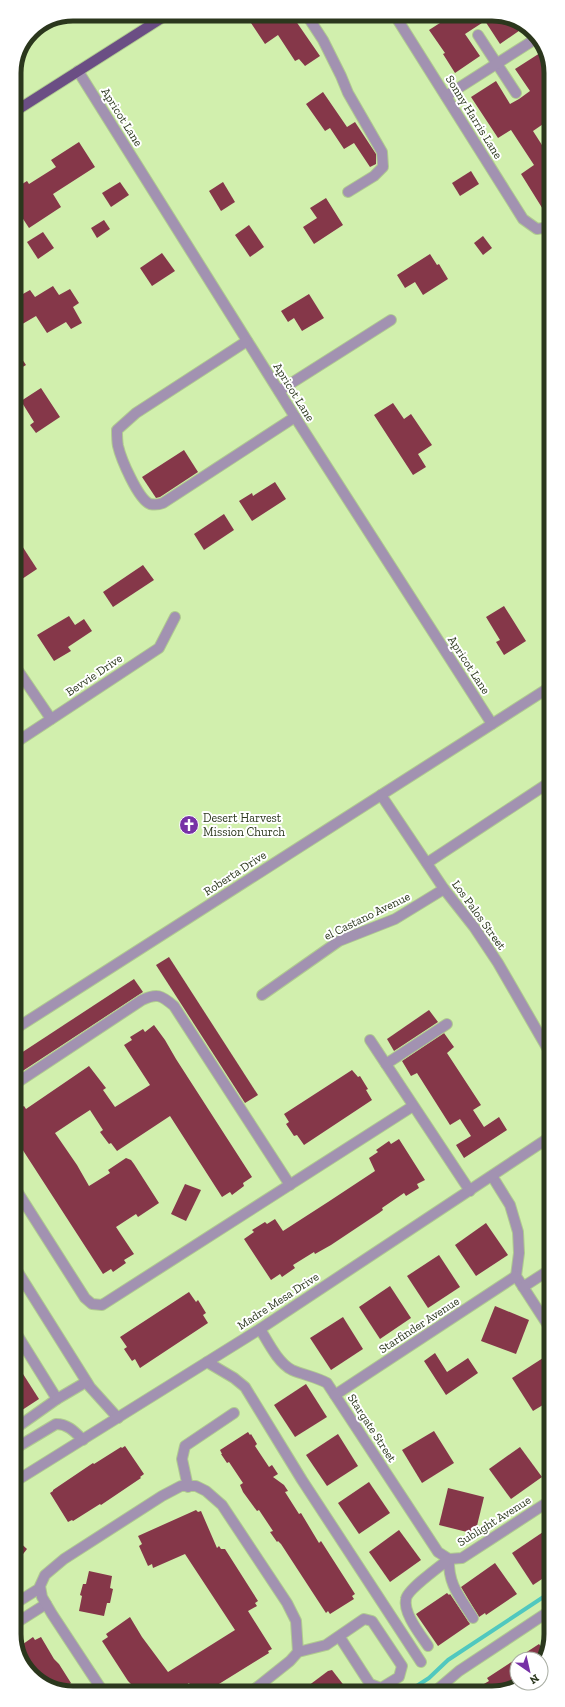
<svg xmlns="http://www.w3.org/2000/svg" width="565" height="1707" font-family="'Zilla Slab',serif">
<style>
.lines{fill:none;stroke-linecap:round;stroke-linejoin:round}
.stream{stroke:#50c8bf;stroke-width:4}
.building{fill:#853749}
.minor-casing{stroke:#b0ca90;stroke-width:12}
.major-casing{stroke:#b0ca90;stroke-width:12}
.minor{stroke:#a292b1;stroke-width:10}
.major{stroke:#6b4e84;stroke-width:10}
.labels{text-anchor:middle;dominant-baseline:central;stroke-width:4;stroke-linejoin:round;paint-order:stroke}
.street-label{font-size:12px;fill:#2b371d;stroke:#fff}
.poi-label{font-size:12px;fill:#2b371d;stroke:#fff;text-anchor:start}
.rim{fill:none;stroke:#2b371d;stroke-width:5}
</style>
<rect width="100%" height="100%" fill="#d1efad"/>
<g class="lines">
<path class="stream" d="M409 1691 429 1678 448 1660 551 1592"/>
</g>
<g class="building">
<path d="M257 14H291L320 56 305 66 299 59 295 61 278 35 265 44 249 20Z"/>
<path d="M438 14H458L462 21 472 14H496L526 26 500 44 485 21 465 34 480 56 455 73 443 54 445 53 429 30 443 21Z"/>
<path d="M540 53 549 66V120L533 131 549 156V167L544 170 549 178V219L521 174 534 165 511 130 498 138 471 97 496 81 510 104 519 99 530 91 515 69Z"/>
<path d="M323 92 347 127 355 122 376 154V164L370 167 354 143 344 149 330 128 325 131 306 104Z"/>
<path d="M79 142 95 167 53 194 61 207 29 228 14 205V189L27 181 29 184 56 167 51 160Z"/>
<path d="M471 171 479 184 460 196 452 183Z"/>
<path d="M120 182 129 195 111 207 102 193Z"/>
<path d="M223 182 235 202 221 211 209 191Z"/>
<path d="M326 198 343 225 314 244 303 227 317 218 310 208Z"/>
<path d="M104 220 110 229 97 238 91 228Z"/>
<path d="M249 225 264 247 250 257 235 235Z"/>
<path d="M43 232 54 248 38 259 27 242Z"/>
<path d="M483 236 492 248 483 255 474 243Z"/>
<path d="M162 253 175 271 152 286 140 268Z"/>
<path d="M430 254 437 265 439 264 448 279 423 295 415 282 405 288 397 275Z"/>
<path d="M53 286 59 295 70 289 79 303 73 307 82 323 71 329 66 322 47 333 36 316 19 326 14 319V299L30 290 35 297Z"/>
<path d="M309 294 324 318 302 331 294 318 288 322 281 311Z"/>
<path d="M14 347 26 365 14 372Z"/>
<path d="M41 388 60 417 36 433 30 425 34 422 21 401Z"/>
<path d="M393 403 404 419 411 414 432 445 418 454 426 467 413 475 374 415Z"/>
<path d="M184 450 198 472 160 497 156 498 142 477Z"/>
<path d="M275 482 286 499 252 521 239 501 252 493 253 496Z"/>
<path d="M224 514 234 530 204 550 194 534Z"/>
<path d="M15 535 37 569 22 579 15 568Z"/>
<path d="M143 565 154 580 113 607 103 592Z"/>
<path d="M504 606 526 641 504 655 496 642 500 640 486 617Z"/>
<path d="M69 616 75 625 84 619 92 631 68 647 71 651 54 661 37 635Z"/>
<path d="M169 957 258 1095 245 1103 156 965Z"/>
<path d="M134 979 143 992 15 1076V1057Z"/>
<path d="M429 1010 438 1022 394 1051 387 1039Z"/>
<path d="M154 1025 165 1040 176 1059 252 1177 243 1183 244 1186 232 1195 230 1192 222 1197 170 1116 117 1151 111 1143 109 1144 100 1132 103 1130 90 1110 73 1121 55 1133 77 1165 89 1186 110 1173 108 1170 126 1158 131 1160 134 1164 159 1203 138 1217 136 1214 116 1227 134 1254 124 1260 126 1263 113 1272 111 1269 103 1274 15 1138V1111L24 1106 26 1109 89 1066 106 1088 103 1090 115 1107 150 1085 124 1045 132 1040 130 1037 143 1029 145 1032Z"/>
<path d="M444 1033 454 1047 447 1053 481 1105 473 1110 484 1127 499 1117 507 1130 464 1158 456 1145 471 1136 460 1119 450 1125 417 1073 411 1076 402 1061Z"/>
<path d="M352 1070 358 1077 360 1076 368 1089 366 1090 372 1100 304 1145 297 1135 294 1136 286 1124 289 1122 284 1114Z"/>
<path d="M399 1139 425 1180 417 1184 419 1188 406 1196 404 1193 382 1208 383 1210 379 1213 331 1245 315 1254 314 1252 293 1265 295 1268 282 1277 280 1274 271 1280 244 1239 254 1232 252 1230 265 1222 267 1224 275 1219 283 1231 328 1202 375 1171 369 1158 378 1152 376 1150 389 1141 391 1144Z"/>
<path d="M185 1184 201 1190 186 1221 171 1214Z"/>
<path d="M486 1223 508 1255 476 1276 455 1245Z"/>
<path d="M439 1255 460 1287 428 1308 407 1276Z"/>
<path d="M390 1286 411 1318 380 1339 359 1307Z"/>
<path d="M189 1292 196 1302 198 1300 206 1313 203 1315 208 1323 140 1368 135 1359 132 1361 124 1349 127 1347 120 1337Z"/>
<path d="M495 1306 529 1320 516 1354 481 1341Z"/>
<path d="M343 1317 363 1349 331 1370 310 1338Z"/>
<path d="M435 1353 447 1372 468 1358 478 1373 446 1395 424 1361Z"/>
<path d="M543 1358 551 1370V1400L533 1411 512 1378Z"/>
<path d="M16 1363 39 1399 16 1414Z"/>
<path d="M306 1384 327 1417 295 1437 274 1405Z"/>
<path d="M434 1431 454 1463 422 1483 402 1450Z"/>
<path d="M248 1432 250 1435 251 1434 257 1444 255 1446 269 1467 272 1465 278 1474 273 1477 284 1485 288 1491 285 1492 299 1514 301 1513 319 1543 321 1541 355 1594 352 1596 354 1599 330 1614 328 1611 326 1613 281 1544 278 1541 277 1542 270 1532 273 1531 259 1510 257 1511 243 1492 240 1485 243 1483 229 1462 227 1463 221 1454H222L220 1450Z"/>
<path d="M338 1434 358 1466 327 1486 306 1455Z"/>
<path d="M125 1446 144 1474 140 1477 141 1478 101 1505 100 1504 73 1521 72 1520 68 1522 50 1493 53 1491V1490L93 1463 94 1464 121 1447 122 1448Z"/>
<path d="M520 1447 542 1477 511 1499 489 1469Z"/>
<path d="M369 1482 390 1513 359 1534 338 1503Z"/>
<path d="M448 1488 484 1497 475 1534 439 1525Z"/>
<path d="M196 1510 198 1512 201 1511 217 1548 219 1546 221 1549H225L258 1601 255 1603 257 1606 248 1611 272 1649 268 1651 269 1653 206 1692H194L189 1683 176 1692 141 1693 136 1685 134 1687 128 1681 102 1641 108 1637 106 1634 130 1617 142 1637 168 1672 235 1630 185 1554 153 1568 152 1564 148 1566 139 1546 142 1544 138 1536Z"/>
<path d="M399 1530 421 1560 390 1582 369 1552Z"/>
<path d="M543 1532 551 1543V1573L533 1585 512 1553Z"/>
<path d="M16 1539 27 1549 16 1563Z"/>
<path d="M495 1563 517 1594 486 1615 485 1613 479 1617 461 1587Z"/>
<path d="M89 1571 112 1576 110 1588 113 1589 110 1603H107L104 1616 79 1611 82 1596 80 1595 83 1584H86Z"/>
<path d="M447 1593 449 1595 450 1594 470 1624 438 1646 416 1614Z"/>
<path d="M33 1637 35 1640 41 1637 54 1659 59 1664 71 1683 68 1685 73 1693H69L34 1678 16 1649Z"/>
<path d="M539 1644 545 1652 542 1659H517V1684L507 1691H472L489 1681 487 1678Z"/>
<path d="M332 1670 349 1692H300L328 1671Z"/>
</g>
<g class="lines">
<g class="minor-casing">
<g id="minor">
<path d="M306 14 323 40 341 76 348 93 382 152 383 167 374 176 348 192"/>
<path d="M394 14 523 219 537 229 549 227"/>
<path d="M478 35 516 93"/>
<path d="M78 71 295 417 492 724"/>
<path d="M446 96 537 38"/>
<path d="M247 341 136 413 117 430C117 435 117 441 118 446 121 459 138 499 150 504 155 505 158 505 163 503L295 417"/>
<path d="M279 391 391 320"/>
<path d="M15 666 51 719"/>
<path d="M15 743 159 648 175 617"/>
<path d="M381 795 444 889 474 927 498 963 550 1053"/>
<path d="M427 863 550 782"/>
<path d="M262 995 339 941 395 919 444 889"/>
<path d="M15 1029 550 687"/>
<path d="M370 1040 470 1191"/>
<path d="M386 1064 447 1024"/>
<path d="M15 1084 142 1000C157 993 161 995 174 1006L290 1185"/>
<path d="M492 1176 510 1205 518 1232 519 1253 516 1276 551 1330"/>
<path d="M15 1188 85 1298 92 1304 102 1305 413 1106"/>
<path d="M16 1269 90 1387 118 1418"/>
<path d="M523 1287 551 1269"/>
<path d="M260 1329C268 1342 278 1363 292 1370 304 1375 316 1377 327 1383L438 1552 449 1559"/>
<path d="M16 1333 57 1399 16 1428"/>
<path d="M207 1362 234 1378 245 1387 302 1480 421 1662"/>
<path d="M335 1395 516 1276"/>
<path d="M57 1399 86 1382"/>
<path d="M16 1448 56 1424C68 1424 75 1432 83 1440"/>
<path d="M16 1481 260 1329 550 1137"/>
<path d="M188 1487 182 1459 185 1446 234 1413"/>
<path d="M449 1559 462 1558 551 1500"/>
<path d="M449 1559C448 1585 460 1597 473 1618"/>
<path d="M16 1603 40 1588"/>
<path d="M16 1623 46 1604"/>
<path d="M428 1646C420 1634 403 1613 406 1599 407 1590 440 1566 449 1559"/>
<path d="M438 1691 439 1688 459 1671 551 1610"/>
<path d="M251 1692 290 1661 298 1652 326 1645 364 1619 372 1621 402 1666 399 1677 381 1688 370 1684 339 1636"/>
<path d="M104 1693 52 1614 42 1597 40 1586 45 1575 64 1559 162 1496 181 1486H196L206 1491 222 1505 287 1603 296 1621 298 1652"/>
</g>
</g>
<g class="major-casing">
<path id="major" d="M14 112 168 14"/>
</g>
<use href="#minor" class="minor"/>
<use href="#major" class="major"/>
</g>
<defs>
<g id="church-disc" transform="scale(1)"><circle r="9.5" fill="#7732a6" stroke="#fff"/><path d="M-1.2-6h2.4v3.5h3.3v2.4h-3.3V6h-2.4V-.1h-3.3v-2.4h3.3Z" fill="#fff"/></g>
</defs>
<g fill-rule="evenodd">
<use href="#church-disc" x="189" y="825"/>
</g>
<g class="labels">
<g class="street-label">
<text transform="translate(122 117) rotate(58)">Apricot Lane</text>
<text transform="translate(474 117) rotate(58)">Sonny Harris Lane</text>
<text transform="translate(294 392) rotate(58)">Apricot Lane</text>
<text transform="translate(469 665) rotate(57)">Apricot Lane</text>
<text transform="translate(94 675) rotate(-34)">Bevvie Drive</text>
<text transform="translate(235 873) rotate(-33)">Roberta Drive</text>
<text transform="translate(479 915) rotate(54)">Los Palos Street</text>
<text transform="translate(367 916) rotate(-26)">el Castano Avenue</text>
<text transform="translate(278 1301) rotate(-33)">Madre Mesa Drive</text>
<text transform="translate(419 1325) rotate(-33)">Starfinder Avenue</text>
<text transform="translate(372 1428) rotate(57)">Stargate Street</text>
<text transform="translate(494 1521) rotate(-32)">Sublight Avenue</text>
</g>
<g class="poi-label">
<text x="203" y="818">Desert Harvest<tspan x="203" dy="14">Mission Church</tspan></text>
</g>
</g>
<path d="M0 0H565V1707H0ZM73 21H492A52 52 0 0 1 544 73V1634A52 52 0 0 1 492 1686H73A52 52 0 0 1 21 1634V73A52 52 0 0 1 73 21Z" fill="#fff" fill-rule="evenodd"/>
<path class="rim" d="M73 21H492A52 52 0 0 1 544 73V1634A52 52 0 0 1 492 1686H73A52 52 0 0 1 21 1634V73A52 52 0 0 1 73 21Z"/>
<g transform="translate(529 1671) rotate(146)"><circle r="19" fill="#ffffff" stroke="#aaafa5"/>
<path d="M0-3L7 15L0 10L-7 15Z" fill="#7732a6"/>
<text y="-6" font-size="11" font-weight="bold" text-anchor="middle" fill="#2b371d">N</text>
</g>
</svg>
